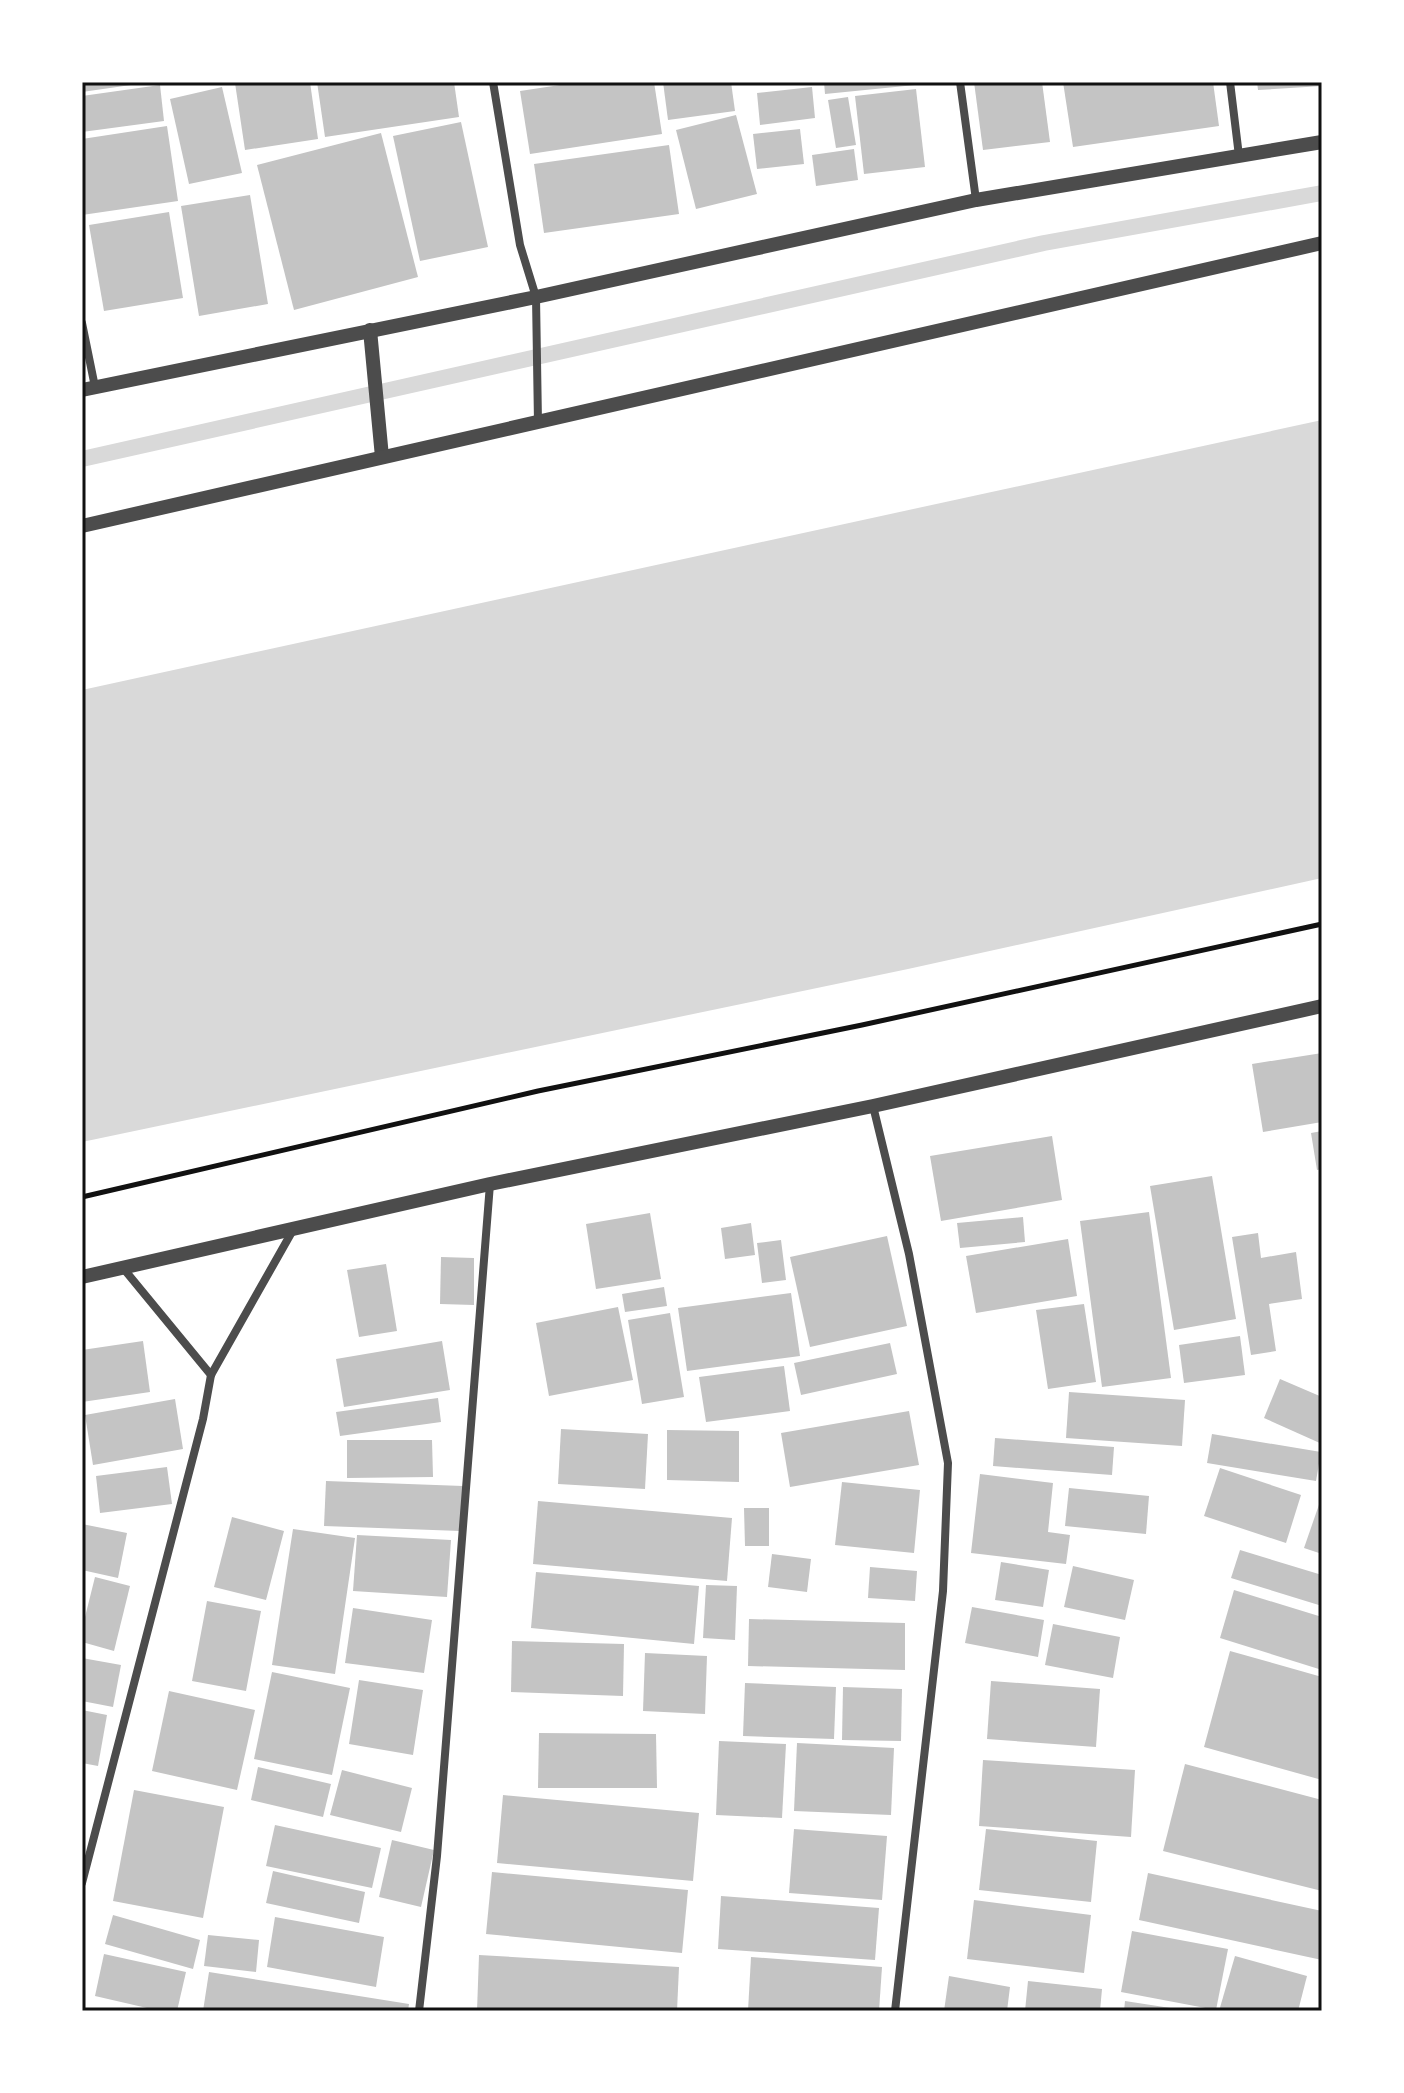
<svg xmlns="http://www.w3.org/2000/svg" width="1404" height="2093" font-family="Roboto,sans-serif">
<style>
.water{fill:#d9d9d9}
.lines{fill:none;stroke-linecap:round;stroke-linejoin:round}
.stream{stroke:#d9d9d9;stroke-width:16}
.building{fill:#c4c4c4}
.path{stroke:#111;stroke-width:5}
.minor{stroke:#4c4c4c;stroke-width:8}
.tertiary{stroke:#4c4c4c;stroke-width:14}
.neatline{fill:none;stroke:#111;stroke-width:3}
</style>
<rect width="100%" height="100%" fill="#fff"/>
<path class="water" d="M1322 420V878L908 969 82 1142V690Z"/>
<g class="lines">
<path class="stream" d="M82 459 1044 243 1322 193"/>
</g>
<g class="building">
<path d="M82 82H137L138 84 82 92Z"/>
<path d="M310 82 318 139 245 150 235 83Z"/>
<path d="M317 82H454L459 117 325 137Z"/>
<path d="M580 82H654L662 134 530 154 520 91Z"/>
<path d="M663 82H731L735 111 668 120Z"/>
<path d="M824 82H914L915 85 825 94Z"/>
<path d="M974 82H1042L1050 142 983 150Z"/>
<path d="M1063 82H1213L1219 126 1073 147Z"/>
<path d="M1257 82H1322V86L1258 90Z"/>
<path d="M160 85 164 121 82 132V96Z"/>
<path d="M222 87 242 173 189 184 170 99Z"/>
<path d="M812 87 815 118 760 125 757 93Z"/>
<path d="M916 89 925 167 864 174 855 96Z"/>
<path d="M848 97 856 145 836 148 828 100Z"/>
<path d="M736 115 757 194 696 209 676 130Z"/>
<path d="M461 122 488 247 420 261 393 136Z"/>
<path d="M167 126 178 201 82 215V139Z"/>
<path d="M800 129 804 164 757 169 753 134Z"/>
<path d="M381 133 418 277 294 310 257 165Z"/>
<path d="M669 145 679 214 544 233 534 164Z"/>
<path d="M854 149 858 180 816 186 812 155Z"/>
<path d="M250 195 268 304 199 316 181 206Z"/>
<path d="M169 212 183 298 104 311 89 225Z"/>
<path d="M1322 1053V1122L1263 1132 1252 1064Z"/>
<path d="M1322 1131V1169L1317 1170 1311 1133Z"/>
<path d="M1052 1136 1062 1200 941 1221 930 1156Z"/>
<path d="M1212 1176 1236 1319 1174 1330 1150 1186Z"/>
<path d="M1149 1212 1171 1378 1102 1387 1080 1221Z"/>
<path d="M650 1213 661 1279 596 1289 586 1224Z"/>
<path d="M1023 1217 1025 1242 960 1248 957 1223Z"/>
<path d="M751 1223 755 1255 725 1259 721 1228Z"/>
<path d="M1258 1233 1261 1258 1296 1252 1302 1299 1269 1304 1276 1351 1251 1355 1232 1237Z"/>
<path d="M887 1236 907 1326 810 1347 790 1257Z"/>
<path d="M1068 1239 1077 1296 976 1313 966 1256Z"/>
<path d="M781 1240 786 1280 762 1283 757 1243Z"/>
<path d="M441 1257 474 1258V1305L440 1304Z"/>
<path d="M386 1264 397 1331 359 1337 347 1270Z"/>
<path d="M664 1287 667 1306 625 1312 622 1294Z"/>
<path d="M791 1293 800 1356 687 1371 678 1308Z"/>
<path d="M1084 1304 1096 1382 1048 1389 1036 1310Z"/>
<path d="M618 1307 633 1380 549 1396 536 1323Z"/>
<path d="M670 1313 684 1397 642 1404 628 1320Z"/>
<path d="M1240 1336 1245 1375 1184 1383 1179 1345Z"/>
<path d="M143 1341 150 1392 82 1402V1350Z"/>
<path d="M442 1341 450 1390 344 1407 336 1359Z"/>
<path d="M890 1343 897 1374 801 1395 794 1363Z"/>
<path d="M784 1366 790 1411 706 1422 699 1377Z"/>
<path d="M1280 1379 1322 1397V1444L1264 1418Z"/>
<path d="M1069 1392 1185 1400 1182 1446 1066 1438Z"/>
<path d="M438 1398 441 1422 340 1436 336 1412Z"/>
<path d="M175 1399 183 1449 93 1465 85 1415Z"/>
<path d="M909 1411 919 1465 790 1487 781 1433Z"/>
<path d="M561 1429 648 1434 645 1489 558 1484Z"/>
<path d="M667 1430 739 1431V1482L667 1480Z"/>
<path d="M1212 1434 1321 1452 1316 1481 1207 1463Z"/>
<path d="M995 1438 1114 1447 1112 1475 993 1466Z"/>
<path d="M347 1440H432L433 1477 347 1478Z"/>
<path d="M167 1467 172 1504 100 1513 96 1476Z"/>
<path d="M1220 1468 1301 1495 1286 1543 1204 1516Z"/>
<path d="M980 1474 1053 1483 1048 1532 1070 1535 1066 1564 971 1553Z"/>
<path d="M326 1481 463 1486 460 1531 324 1526Z"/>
<path d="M842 1482 920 1490 914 1553 835 1545Z"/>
<path d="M1069 1488 1149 1496 1146 1534 1065 1526Z"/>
<path d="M1322 1496V1554L1304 1548Z"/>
<path d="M538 1501 732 1518 727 1581 533 1564Z"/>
<path d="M744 1508H769V1546H745Z"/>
<path d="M232 1517 284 1531 266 1600 214 1587Z"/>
<path d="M82 1524 127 1533 118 1578 82 1570Z"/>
<path d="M293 1529 355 1538 335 1674 272 1665Z"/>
<path d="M357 1535 451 1540 447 1597 353 1591Z"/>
<path d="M1240 1550 1322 1575V1606L1231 1578Z"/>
<path d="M772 1554 811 1559 807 1592 768 1587Z"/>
<path d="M1001 1562 1049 1570 1043 1607 995 1600Z"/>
<path d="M1073 1566 1134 1580 1125 1620 1064 1607Z"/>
<path d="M870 1567 917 1571 915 1601 868 1598Z"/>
<path d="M536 1572 699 1586 694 1644 531 1628Z"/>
<path d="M95 1577 130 1586 114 1651 82 1642V1629Z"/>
<path d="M706 1585 737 1586 735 1640 703 1638Z"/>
<path d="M1234 1590 1322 1617V1670L1220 1638Z"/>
<path d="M207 1601 261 1611 246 1691 192 1681Z"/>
<path d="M972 1607 1044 1620 1038 1657 965 1643Z"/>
<path d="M353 1608 432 1620 424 1673 345 1663Z"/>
<path d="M749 1619 905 1623V1670L748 1666Z"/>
<path d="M1053 1624 1120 1637 1113 1678 1045 1665Z"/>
<path d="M512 1641 624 1644 623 1696 511 1692Z"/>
<path d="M1230 1651 1322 1677V1780L1204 1747Z"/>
<path d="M645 1653 707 1656 705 1714 643 1711Z"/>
<path d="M82 1658 121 1665 113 1707 82 1701Z"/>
<path d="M272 1672 350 1688 332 1775 254 1759Z"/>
<path d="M359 1680 423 1690 413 1755 349 1744Z"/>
<path d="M991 1681 1100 1689 1096 1747 987 1739Z"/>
<path d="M745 1683 836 1687 834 1739 743 1736Z"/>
<path d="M843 1687 902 1689 901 1741 842 1740Z"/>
<path d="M169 1691 255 1710 237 1790 152 1771Z"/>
<path d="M82 1710 107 1715 98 1766 82 1763Z"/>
<path d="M539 1733 656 1734 657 1788H538Z"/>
<path d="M719 1741 786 1744 782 1818 716 1815Z"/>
<path d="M797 1743 894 1748 891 1815 794 1811Z"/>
<path d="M983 1760 1135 1770 1131 1837 979 1826Z"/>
<path d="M1185 1764 1322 1800V1891L1163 1851Z"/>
<path d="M258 1767 331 1784 323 1817 251 1800Z"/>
<path d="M342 1770 412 1788 401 1832 330 1815Z"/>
<path d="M134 1790 224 1807 203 1918 113 1901Z"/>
<path d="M503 1795 699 1813 693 1881 497 1863Z"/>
<path d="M275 1825 381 1848 372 1888 266 1866Z"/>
<path d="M794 1829 887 1836 882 1900 789 1893Z"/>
<path d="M986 1829 1097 1841 1091 1902 979 1890Z"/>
<path d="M392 1840 434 1850 421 1907 379 1897Z"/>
<path d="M273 1871 365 1892 359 1923 266 1903Z"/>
<path d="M492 1872 688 1890 682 1953 486 1934Z"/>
<path d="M1148 1873 1322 1911V1960L1139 1920Z"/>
<path d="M721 1896 879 1908 875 1960 718 1949Z"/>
<path d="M974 1900 1091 1915 1084 1973 967 1959Z"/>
<path d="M113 1915 200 1940 193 1969 105 1944Z"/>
<path d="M275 1917 384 1937 376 1987 267 1967Z"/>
<path d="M1132 1931 1228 1949 1216 2010 1121 1992Z"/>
<path d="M208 1935 259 1940 256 1972 204 1966Z"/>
<path d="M104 1954 186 1972 177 2011H160L95 1996Z"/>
<path d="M479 1955 679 1967 677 2011H477Z"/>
<path d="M1235 1956 1307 1976 1298 2011H1219Z"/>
<path d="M751 1957 882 1967 879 2011H748Z"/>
<path d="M209 1972 409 2004 408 2011H203Z"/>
<path d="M949 1976 1010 1987 1007 2011H944Z"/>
<path d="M1028 1981 1102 1989 1100 2011H1025Z"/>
<path d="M1125 2001 1177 2009V2011H1124Z"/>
</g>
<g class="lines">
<path class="path" d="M82 1197 538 1091 862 1025 1322 924"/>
<g class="minor">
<path d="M493 82 520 245 536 297 538 423"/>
<path d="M960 82 976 200"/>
<path d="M1230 82 1239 156"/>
<path d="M82 323 95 387"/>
<path d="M873 1106 909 1254 948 1463 943 1591 895 2011"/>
<path d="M123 1268 211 1375"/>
<path d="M82 1883 203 1419 211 1375 293 1230"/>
<path d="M419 2011 437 1856 490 1184"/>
</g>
<g class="tertiary">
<path d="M370 330 382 457"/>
<path d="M82 390 536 297 976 200 1322 142"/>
<path d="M82 526 1322 243"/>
<path d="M82 1277 490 1184 873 1106 1322 1006"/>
</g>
</g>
<rect width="1404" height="2093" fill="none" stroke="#ffffff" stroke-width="168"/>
<rect x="84" y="84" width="1236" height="1925" class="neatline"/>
</svg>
